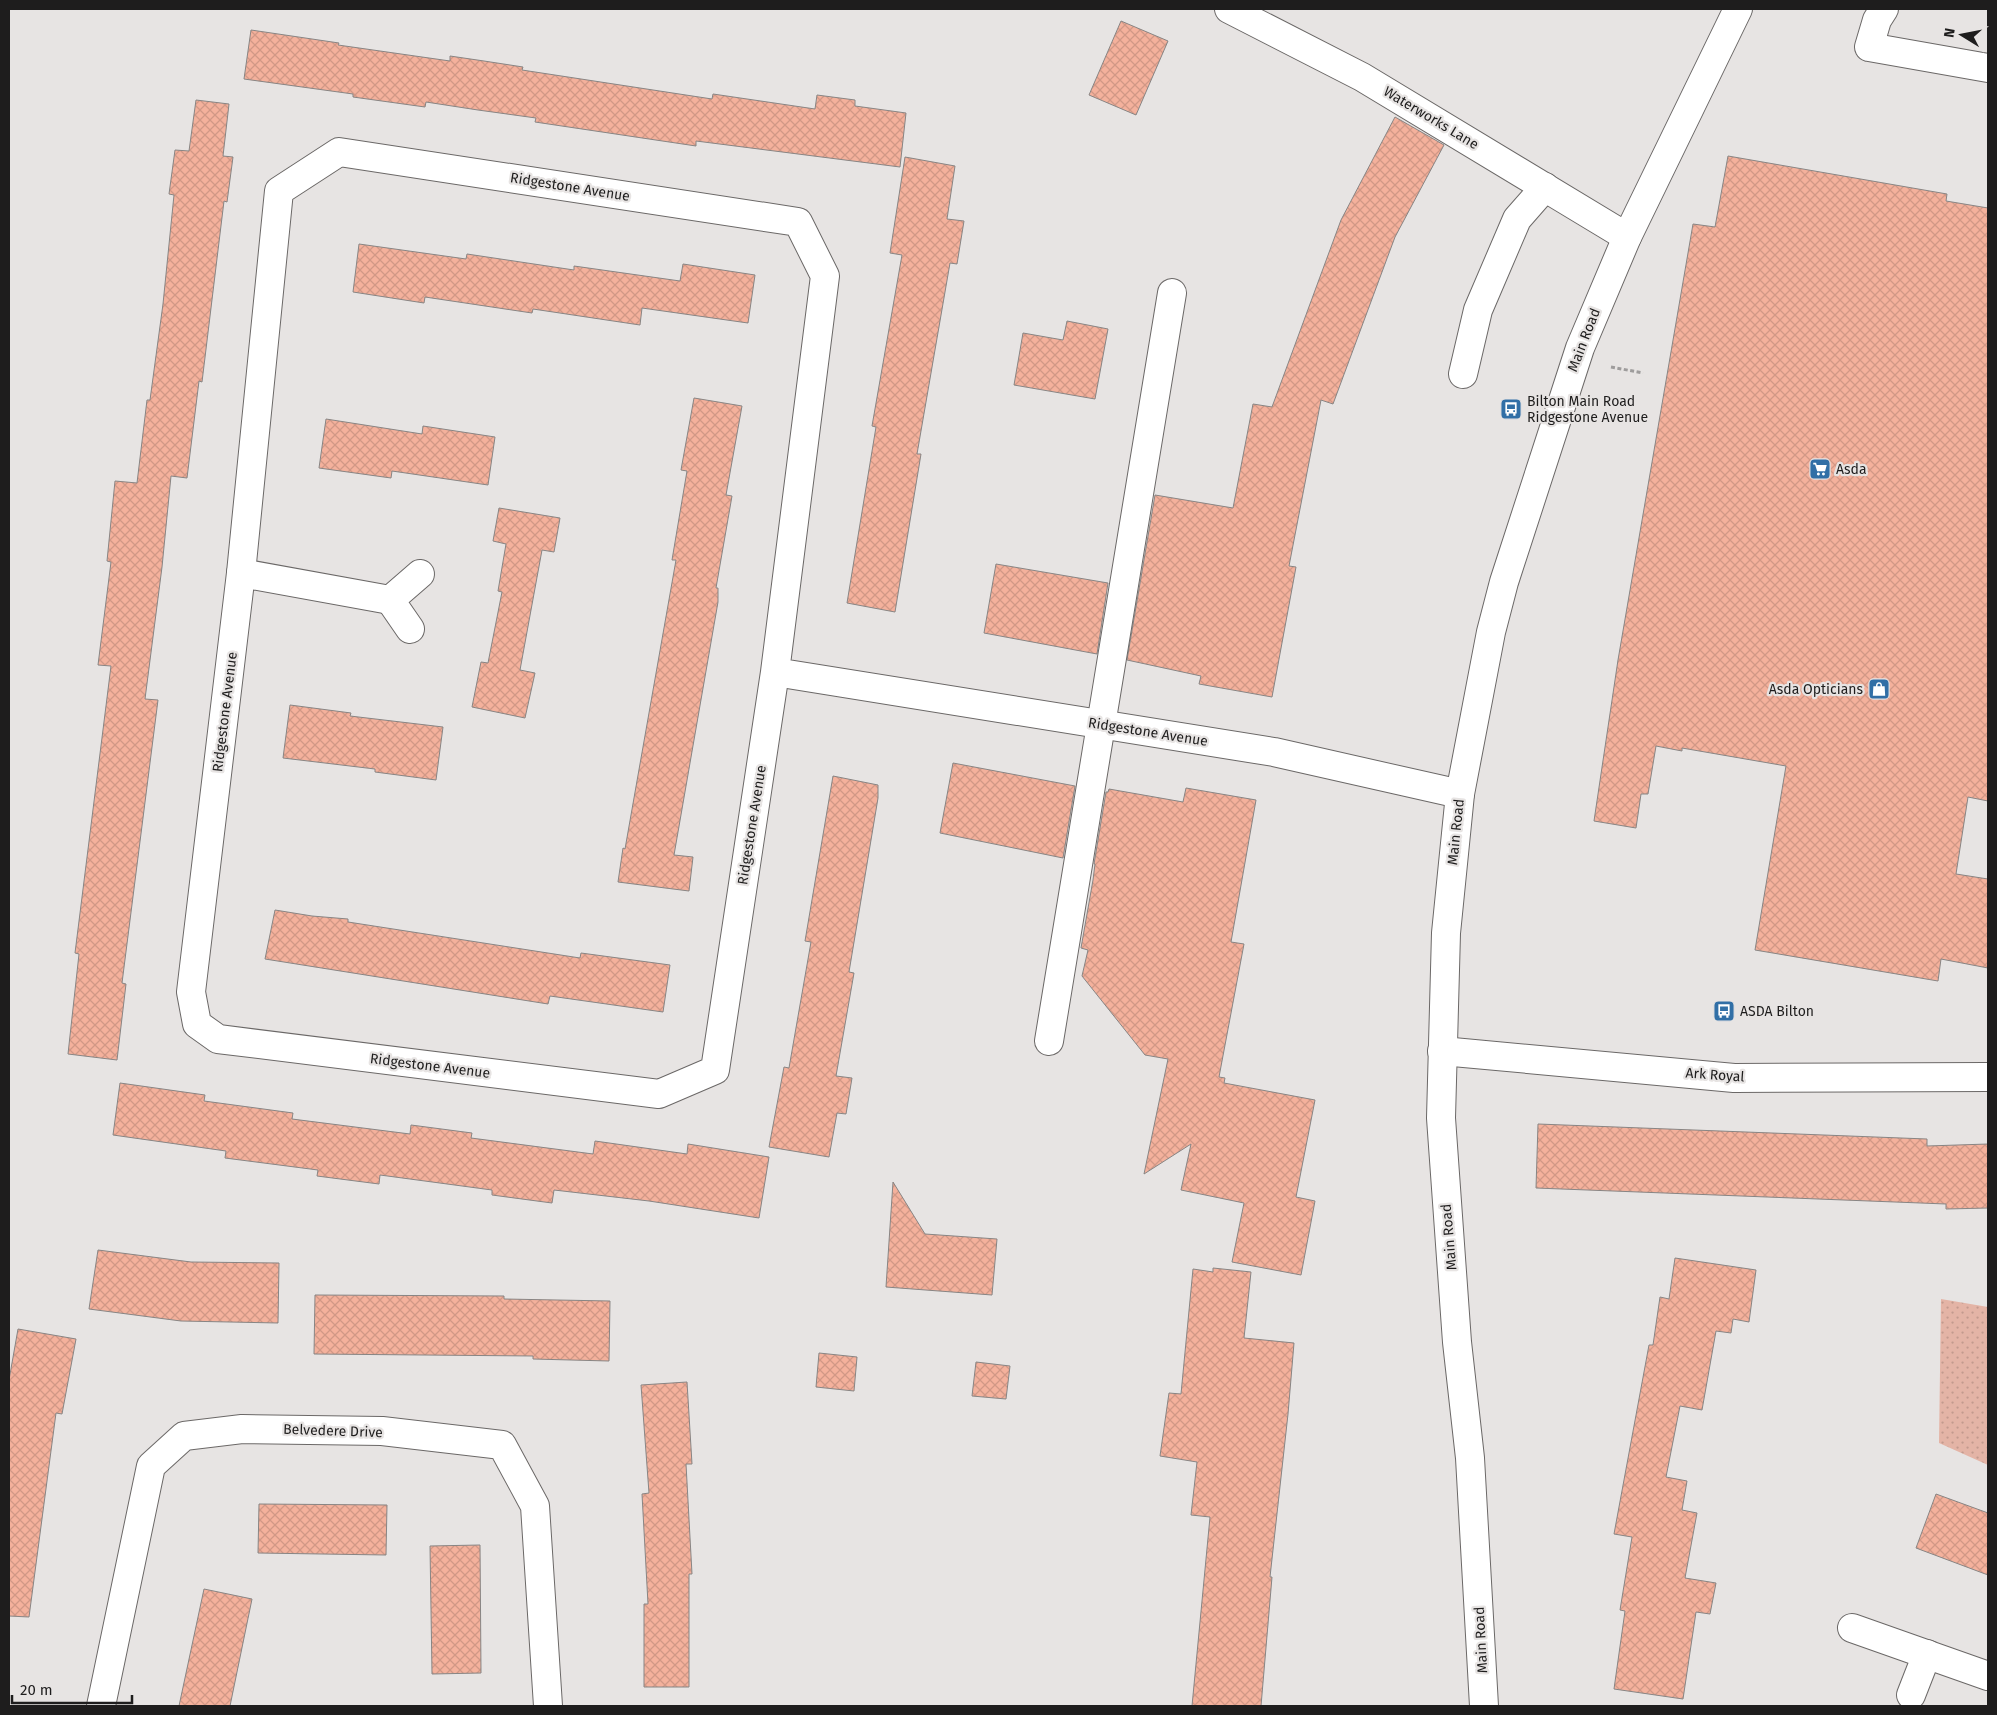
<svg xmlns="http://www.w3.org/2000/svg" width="1997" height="1715" font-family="'Fira Sans',sans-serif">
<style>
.grass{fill:url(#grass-dots)}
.building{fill:url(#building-cross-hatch);stroke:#888584}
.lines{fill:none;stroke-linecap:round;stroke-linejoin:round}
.minor-casing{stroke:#6b6867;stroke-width:30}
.major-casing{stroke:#6b6867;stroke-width:30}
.path{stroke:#9e9c9c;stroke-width:3;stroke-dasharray:4 2.5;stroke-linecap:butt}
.minor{stroke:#fff;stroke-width:28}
.major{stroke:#fff;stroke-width:28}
.labels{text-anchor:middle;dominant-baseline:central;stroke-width:4.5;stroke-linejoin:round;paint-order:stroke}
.street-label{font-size:14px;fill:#1e1d1d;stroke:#e7e4e3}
.poi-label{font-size:14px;fill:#1e1d1d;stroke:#e7e4e3;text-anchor:start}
</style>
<defs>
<pattern id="grass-dots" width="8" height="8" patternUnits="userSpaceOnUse" patternTransform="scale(1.25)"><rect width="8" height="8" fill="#e4b4a6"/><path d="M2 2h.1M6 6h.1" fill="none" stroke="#c39a8e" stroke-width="1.8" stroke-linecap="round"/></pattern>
<pattern id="building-cross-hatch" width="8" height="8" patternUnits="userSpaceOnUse" patternTransform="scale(1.25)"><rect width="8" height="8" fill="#f4b19c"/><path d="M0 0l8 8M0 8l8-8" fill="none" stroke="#d19886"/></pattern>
</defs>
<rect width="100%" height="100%" fill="#e7e4e3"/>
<path class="grass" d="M1941 1299 1988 1307V1465L1939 1443Z"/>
<g class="building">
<path d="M1121 21 1168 41 1136 115 1089 95Z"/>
<path d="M251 30 339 43 338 45 450 61V56L484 61 523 67 522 70 712 99 713 94 815 109 817 95 855 100V106L906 113 900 167 696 141V146L535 122 536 118 478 110 426 102 425 107 353 97V94L244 79Z"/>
<path d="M196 100 229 104 223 156 233 157 227 202 224 201 202 382 199 381 187 478 171 476 162 567 145 699 158 700 122 983 126 984 117 1060 68 1054 79 954 75 953 111 666 98 665 111 562 107 561 115 481 137 483 147 400H150L163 304 174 195 169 194 175 150 189 151Z"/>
<path d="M1395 117 1444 145 1395 237 1333 404 1321 400 1289 566 1296 567 1272 697 1199 684 1201 676 1127 660 1155 495 1233 508 1253 404 1272 407 1341 220Z"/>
<path d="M1728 156 1947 194 1946 201 1988 208V801L1968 797 1956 874 1988 879V968L1941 959 1938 981 1755 950 1786 766 1682 748V751L1656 746 1648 794H1641L1636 828 1594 821 1618 660 1693 224 1715 227Z"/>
<path d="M905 157 955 166 947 219 964 221 957 264 950 263 917 454H921L895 612 847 603 876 427 872 426 902 255 890 253Z"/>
<path d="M359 244 466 259 467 254 574 270V266L680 281 683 264 755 275 748 323 642 308 640 325 533 309 532 313 425 297 424 303 353 292Z"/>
<path d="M1067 321 1108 329 1095 399 1014 385 1023 333 1063 340Z"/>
<path d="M694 398 742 406 726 495 732 496 716 588H718V602L674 855 693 857 689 891 618 882 623 848 625 849 676 560H672L687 471 681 470Z"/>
<path d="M326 419 422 434 423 426 495 437 488 485 392 471 391 478 319 468Z"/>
<path d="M499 508 560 518 554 552 542 550 520 670 535 673 525 718 472 707 481 662 488 663 502 592 498 591 506 544 493 541Z"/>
<path d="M996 564 1108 583 1097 654 984 633Z"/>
<path d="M290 705 351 713 350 716 443 727 436 780 375 772V769L283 758Z"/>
<path d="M953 763 1075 786 1063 858 940 833Z"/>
<path d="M833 776 878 785V798L849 972 854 973 836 1076 852 1078 846 1114 837 1113 829 1157 769 1147 784 1067 789 1068 811 942 805 941Z"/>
<path d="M1186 788 1256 800 1231 942 1244 944 1219 1077 1225 1078 1224 1083 1315 1100 1296 1197 1315 1201 1301 1275 1232 1262 1244 1203 1181 1190 1191 1144 1144 1174 1168 1059 1145 1055 1082 976 1088 950 1081 948 1093 880 1095 864H1094L1106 792H1108L1109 789 1183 802Z"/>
<path d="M275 910 312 916 348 919V922L580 958 581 953 670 965 663 1012 550 996 548 1004 265 959Z"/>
<path d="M120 1083 205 1095 204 1101 293 1113 292 1119 410 1134 411 1125 472 1133 471 1138 593 1154 595 1141 687 1154 688 1144 769 1157 759 1218 649 1201 554 1190 552 1203 492 1195V1190L380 1175 379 1184 317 1176 318 1170 225 1158 226 1151 113 1135Z"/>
<path d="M1538 1124 1927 1139V1146L1988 1144V1208L1946 1209V1204L1536 1188Z"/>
<path d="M893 1182 925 1234 997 1239 992 1295 886 1287Z"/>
<path d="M98 1250 191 1262 279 1263 278 1323 181 1321 89 1309Z"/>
<path d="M1675 1258 1756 1270 1749 1322 1733 1319 1731 1333 1716 1331 1702 1410 1680 1406 1666 1477 1687 1481 1682 1510 1697 1513 1685 1578 1716 1583 1710 1614 1696 1612 1683 1699 1614 1689 1625 1611 1620 1610 1632 1537 1614 1534 1649 1345H1653L1660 1297 1669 1299Z"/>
<path d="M1213 1268 1251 1272 1244 1338 1294 1343 1288 1414 1270 1577H1272L1261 1706H1192L1210 1517 1191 1515 1197 1462 1160 1456 1169 1393 1181 1394 1193 1269 1213 1272Z"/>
<path d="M315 1295 504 1296V1299L610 1301 609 1361 533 1359V1356L314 1354Z"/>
<path d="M18 1329 76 1339 62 1414 56 1413 29 1617 9 1616V1380Z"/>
<path d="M819 1353 857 1357 854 1391 816 1387Z"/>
<path d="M976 1362 1010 1366 1006 1399 972 1396Z"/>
<path d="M687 1382 692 1464H686L692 1574H689V1687H644V1604H648L642 1494 649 1493 641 1385Z"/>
<path d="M1936 1494 1988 1513V1575L1916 1548Z"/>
<path d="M259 1504 387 1505 386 1555 258 1553Z"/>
<path d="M480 1545 481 1673 432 1674 430 1546Z"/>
<path d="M204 1589 252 1599 230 1706H179Z"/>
</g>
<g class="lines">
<g class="minor-casing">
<g id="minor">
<path d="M1229 9 1362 77 1627 237"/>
<path d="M1884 9 1877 20 1869 47 1988 68"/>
<path d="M1463 374 1478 310 1517 219 1545 187"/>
<path d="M241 573 390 600"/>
<path d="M410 629 390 600 420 574"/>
<path d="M775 672 825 276 798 222 339 152 279 191 241 573 191 992 197 1024 218 1039 659 1094 715 1070 775 672 1274 752 1460 794"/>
<path d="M1049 1041 1172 293"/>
<path d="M1442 1051 1734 1078 1988 1077"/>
<path d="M1852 1628 1988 1676"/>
<path d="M1911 1695 1927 1654"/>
<path d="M101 1706 151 1466 184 1436 242 1429 382 1431 502 1445 535 1506 548 1706"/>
</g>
</g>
<g class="major-casing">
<path id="major" d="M1484 1706 1470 1458 1457 1342 1441 1118 1446 933 1460 794 1491 632 1504 582 1580 348 1627 237 1738 9"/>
</g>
<path class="path" d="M1611 367 1643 373"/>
<use href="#minor" class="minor"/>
<use href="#major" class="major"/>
</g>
<defs>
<g id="bus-square" transform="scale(1.125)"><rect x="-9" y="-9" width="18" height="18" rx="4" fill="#316fa6" stroke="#e7e4e3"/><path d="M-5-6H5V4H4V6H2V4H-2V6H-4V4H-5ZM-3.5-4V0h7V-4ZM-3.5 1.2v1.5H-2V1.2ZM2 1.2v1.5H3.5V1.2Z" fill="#fff"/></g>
<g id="supermarket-square" transform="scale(1.125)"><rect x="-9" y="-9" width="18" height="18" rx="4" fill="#316fa6" stroke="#e7e4e3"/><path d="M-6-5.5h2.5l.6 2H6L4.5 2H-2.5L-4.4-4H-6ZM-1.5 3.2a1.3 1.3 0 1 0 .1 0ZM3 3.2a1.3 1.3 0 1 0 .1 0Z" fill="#fff"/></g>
<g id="shop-square" transform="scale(1.125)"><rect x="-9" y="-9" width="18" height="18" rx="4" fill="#316fa6" stroke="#e7e4e3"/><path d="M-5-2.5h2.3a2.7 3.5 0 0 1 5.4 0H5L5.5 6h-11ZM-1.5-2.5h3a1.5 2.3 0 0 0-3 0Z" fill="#fff"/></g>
</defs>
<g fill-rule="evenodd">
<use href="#bus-square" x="1511" y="409"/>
<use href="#supermarket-square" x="1820" y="469"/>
<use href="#shop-square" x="1879" y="689"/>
<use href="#bus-square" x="1724" y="1011"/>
</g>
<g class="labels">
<g class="street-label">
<text transform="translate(1431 118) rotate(31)">Waterworks Lane</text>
<text transform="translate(570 187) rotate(9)">Ridgestone Avenue</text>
<text transform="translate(1584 340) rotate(-69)">Main Road</text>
<text transform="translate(225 712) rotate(-83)">Ridgestone Avenue</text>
<text transform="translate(1148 732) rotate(9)">Ridgestone Avenue</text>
<text transform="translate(752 825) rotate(-81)">Ridgestone Avenue</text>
<text transform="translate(1456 832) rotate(-84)">Main Road</text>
<text transform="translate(430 1066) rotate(7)">Ridgestone Avenue</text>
<text transform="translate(1715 1075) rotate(4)">Ark Royal</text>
<text transform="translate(1449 1237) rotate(-95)">Main Road</text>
<text transform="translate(333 1431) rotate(2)">Belvedere Drive</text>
<text transform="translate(1481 1640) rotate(-93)">Main Road</text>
</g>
<g class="poi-label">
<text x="1527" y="401">Bilton Main Road<tspan x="1527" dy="16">Ridgestone Avenue</tspan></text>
<text x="1836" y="469">Asda</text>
<text x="1863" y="689" text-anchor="end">Asda Opticians</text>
<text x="1740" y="1011">ASDA Bilton</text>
</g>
</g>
<rect width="1997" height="1715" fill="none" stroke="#1e1d1d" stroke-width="20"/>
<g transform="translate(1962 35) rotate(280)" stroke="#e7e4e3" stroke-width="4" paint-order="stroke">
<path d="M0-4L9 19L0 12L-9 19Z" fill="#1e1d1d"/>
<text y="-8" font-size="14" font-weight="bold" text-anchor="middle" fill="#1e1d1d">N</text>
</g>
<path d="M12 1695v8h120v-8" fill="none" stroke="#1e1d1d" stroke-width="2.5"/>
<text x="20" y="1695" font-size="15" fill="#1e1d1d" stroke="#e7e4e3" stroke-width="4" paint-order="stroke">20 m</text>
</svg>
